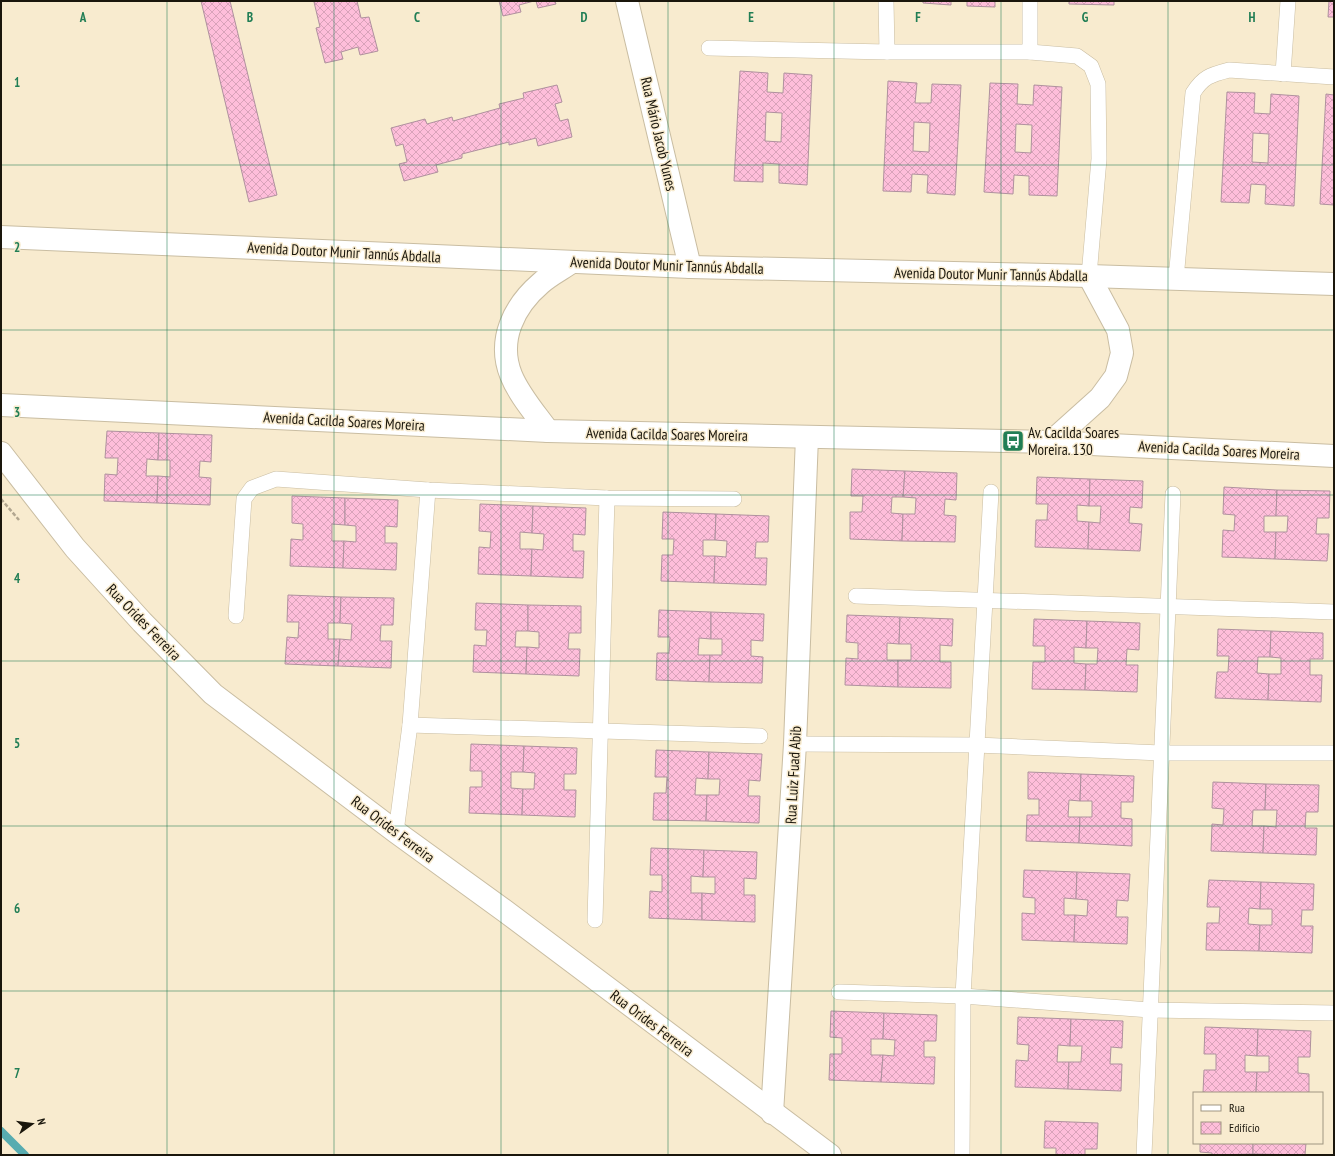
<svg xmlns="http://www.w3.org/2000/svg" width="1335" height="1156" font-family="'PT Sans Narrow',sans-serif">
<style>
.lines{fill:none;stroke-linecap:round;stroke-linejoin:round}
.stream{stroke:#58acb0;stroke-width:8}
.building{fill:url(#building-cross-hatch);stroke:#af919e;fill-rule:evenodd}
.service-casing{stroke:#c9bda2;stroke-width:16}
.minor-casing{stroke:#c9bda2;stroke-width:24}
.tertiary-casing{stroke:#c9bda2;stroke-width:24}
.path{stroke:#b1a690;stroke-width:2.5;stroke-dasharray:4 2;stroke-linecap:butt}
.service{stroke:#fff;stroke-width:15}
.minor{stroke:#fff;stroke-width:22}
.tertiary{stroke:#fff;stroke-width:22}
.grid{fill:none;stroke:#217e55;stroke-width:1;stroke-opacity:0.55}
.labels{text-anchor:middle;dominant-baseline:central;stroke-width:3;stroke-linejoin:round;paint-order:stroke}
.street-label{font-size:15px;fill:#1a160c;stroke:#f8ebcf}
.poi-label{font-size:15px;fill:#1a160c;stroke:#f8ebcf;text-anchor:start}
.grid-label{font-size:13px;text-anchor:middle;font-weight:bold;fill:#217e55;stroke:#f8ebcf;stroke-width:3;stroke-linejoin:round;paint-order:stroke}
</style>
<defs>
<pattern id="building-cross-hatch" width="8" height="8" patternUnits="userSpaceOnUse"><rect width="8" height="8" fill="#febeda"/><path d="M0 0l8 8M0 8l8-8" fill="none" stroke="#d9a3ba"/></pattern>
</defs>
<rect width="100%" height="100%" fill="#f8ebcf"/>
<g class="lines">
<path class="stream" d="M1 1131 25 1155"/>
</g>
<g class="building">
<path d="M201 1H230L277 195 249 202Z"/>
<path d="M318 1H357L361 18 369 17 378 51 360 55 358 47 341 52 343 59 325 63 316 28 320 27 314 2Z"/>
<path d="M499 1H534L519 5 521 12 503 16Z"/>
<path d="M536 1H555L556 4 538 8Z"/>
<path d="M923 1H951V5L923 3Z"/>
<path d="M967 1H995V7L967 6Z"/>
<path d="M1069 1H1114V5L1069 4Z"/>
<path d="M1329 1H1334V17H1328Z"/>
<path d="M740 71 768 73 767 92 783 93 784 73 812 75 807 185 779 183V164L763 163V182L734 181ZM766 112 782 113 781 142 765 141Z"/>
<path d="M888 81 917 83 915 103H931L932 84 961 85 955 195 927 193 928 175 912 174 911 192 883 191ZM914 122 930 123 929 152 913 151Z"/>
<path d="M990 83 1018 84 1017 104 1033 105 1034 85 1062 87 1057 196 1029 195V176L1014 175 1013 194 984 192ZM1016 124 1032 125 1031 153 1015 152Z"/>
<path d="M557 85 562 102 555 104 560 121 568 119 572 137 538 146 536 138 509 145V142L462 154V158L436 165 438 172 404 181 399 164 407 162 403 144 396 146 391 128 425 119 427 124 452 117 453 121 500 108 499 104 524 98 523 93Z"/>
<path d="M1227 92 1255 93 1254 113 1270 114 1271 94 1299 96 1294 206 1265 204 1266 185 1251 184 1249 203 1221 202ZM1253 133 1269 134 1268 163 1252 162Z"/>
<path d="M1326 94 1334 95V205L1320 204Z"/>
<path d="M107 431 159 433 158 460 147 459 146 476H158L157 503 104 501 105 474 117 475 118 458H105Z"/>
<path d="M159 433 212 435 211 462 200 461 199 477 211 478 210 505 157 503 158 476 170 477V460H158Z"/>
<path d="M852 469 905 471 903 497H892L891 513 903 514 902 541 850 539V512H862L863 496H851Z"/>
<path d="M905 471 957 473 956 500 945 499 944 515 956 516 955 542 902 541 903 514H915L916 498 903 497Z"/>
<path d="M1037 477 1090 479 1089 506 1077 505V521L1089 522 1088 549 1035 547 1036 520H1047L1048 504H1036Z"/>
<path d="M1090 479 1143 481 1142 508 1130 507 1129 523 1142 524 1140 551 1088 549 1089 522 1100 523 1101 506H1089Z"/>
<path d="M1224 487 1277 490 1276 516H1264V532H1276L1275 559 1222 557 1223 530 1234 531 1235 515 1223 514Z"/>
<path d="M1277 490 1330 491 1329 518H1317L1316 534H1329L1327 561 1275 559 1276 532H1287L1288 516H1276Z"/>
<path d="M292 496 345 498V525L332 524V541H344L343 568 290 566 291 539 303 540V524L292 523Z"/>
<path d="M345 498 398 500 397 527 385 526V543H397L396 570 343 568 344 541 356 542V526L345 525Z"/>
<path d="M480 504 533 506 532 533 520 532V549H532L531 576 478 574 479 547 490 548 491 532 479 531Z"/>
<path d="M533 506 586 508 585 535 573 534V551H584L583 578 531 576 532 549 543 550 544 534 532 533Z"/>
<path d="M663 512 716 514 715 540H703V556H715L714 583 661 581 662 555H673L674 539H662Z"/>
<path d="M716 514 769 516 768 542H756L755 558H767L766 585 714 583 715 556 726 557 727 541 715 540Z"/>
<path d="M288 595 341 597 340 623H328V639H340L338 666 285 664 287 637 298 638 299 622H287Z"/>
<path d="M341 597 394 598 393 625H381L380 641H392L391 668 338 666 340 639 351 640 352 624 340 623Z"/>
<path d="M476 603 528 605V631H516L515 647H527L526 674 473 672 474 645 486 646 487 630H475Z"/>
<path d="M528 605 581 606V633H569L568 649H580L579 676 526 674 527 647 539 648V632L528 631Z"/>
<path d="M659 610 711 612V639L699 638 698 655H710L709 682 656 680 657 653H669L670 637H658Z"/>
<path d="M711 612 764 614 763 641 751 640V656L763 657 762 683 709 682 710 655H722V639H711Z"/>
<path d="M847 615 900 617 899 644 887 643V660H898V687L845 685 846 658 858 659V643L846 642Z"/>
<path d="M900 617 953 619 952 646 940 645V662H951V688L898 687V660H911V644H899Z"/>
<path d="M1034 619 1087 621 1086 648 1074 647V663L1086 664 1085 690 1032 689 1033 662H1045V646H1033Z"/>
<path d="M1087 621 1140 623 1139 650 1127 649 1126 665H1138L1137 692 1085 690 1086 664H1097L1098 648H1086Z"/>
<path d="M1218 629 1271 631 1270 657H1258L1257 673 1269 674 1268 700 1215 698 1217 672H1228L1229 656H1217Z"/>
<path d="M1271 631 1323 633V659H1310V675H1322L1321 702 1268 700 1269 674H1281V658L1270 657Z"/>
<path d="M471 744 524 746 523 772H511V788L523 789 522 815 469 813 470 787H482V771H470Z"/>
<path d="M524 746 577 748 576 774H564V790H576L575 817 522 815 523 789H534L535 773 523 772Z"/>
<path d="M656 750 709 752 708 779 696 778 695 795H707L706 821 653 820 654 793H666L667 777H655Z"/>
<path d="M709 752 762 754 760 781 749 780 748 796H760L759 823 706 821 707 795H719L720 779H708Z"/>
<path d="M1028 772 1081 774 1080 801 1069 800 1068 817H1080L1079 843 1026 841 1027 815H1039V799H1028Z"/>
<path d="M1081 774 1134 776 1133 802H1121V818L1132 819V846L1079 843 1080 817H1092V801H1080Z"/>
<path d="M1213 782 1266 784 1265 810H1253L1252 826H1264L1263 853 1211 851 1212 824 1223 825 1224 809 1212 808Z"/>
<path d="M1266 784 1319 785 1318 812H1306L1305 828H1317L1316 855 1263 853 1264 826 1276 827 1277 810H1265Z"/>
<path d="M651 848 704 850 703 877 691 876V893H702V920L649 918 650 891 662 892V875H650Z"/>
<path d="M704 850 757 852 756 879 744 878V895H755V922L702 920V893L715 894V877H703Z"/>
<path d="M1024 870 1077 872 1076 899 1064 898V915H1075L1074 942 1022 940V913L1035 914V898L1023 897Z"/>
<path d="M1077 872 1130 874 1128 901 1117 900 1116 917H1128L1127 944 1074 942 1075 915 1087 916 1088 900 1076 899Z"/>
<path d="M1209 880 1261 882 1260 909 1249 908 1248 924 1260 925 1259 951 1206 950 1207 923H1219L1220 907H1207Z"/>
<path d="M1261 882 1314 884 1313 910H1302L1301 926H1313L1312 953 1259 951 1260 925H1272V909H1260Z"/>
<path d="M831 1011 884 1013 883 1039H871V1055H883L881 1082 829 1080 830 1054H842V1038L830 1037Z"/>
<path d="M884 1013 937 1015 936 1041H924V1057H935L934 1084 881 1082 883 1055 894 1056 895 1040 883 1039Z"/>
<path d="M1018 1017 1071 1019 1070 1046 1058 1045 1057 1062H1069L1068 1089 1015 1087 1016 1060 1028 1061 1029 1045 1017 1044Z"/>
<path d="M1071 1019 1123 1021 1122 1048 1111 1047 1110 1064H1122L1121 1091 1068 1089 1069 1062H1081L1082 1046H1070Z"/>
<path d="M1205 1027 1258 1029 1257 1056 1245 1055V1072H1257L1256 1093H1203L1204 1070H1216V1054H1204Z"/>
<path d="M1258 1029 1311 1031 1310 1057H1298V1073L1309 1074V1093H1256L1257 1072H1269V1056H1257Z"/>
<path d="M1045 1121 1098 1123 1097 1149H1085V1155H1056V1148H1044Z"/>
<path d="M1200 1143H1253V1154L1212 1155V1153L1200 1152Z"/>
<path d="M1253 1143H1306L1305 1155 1253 1154Z"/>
</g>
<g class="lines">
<g class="service-casing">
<g id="service">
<path d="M886 1 887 52"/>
<path d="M709 48 887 52H1030L1077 56 1091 66 1098 84 1099 159 1089 276"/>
<path d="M1030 52V1"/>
<path d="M1283 74 1288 1"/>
<path d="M1176 279 1193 93C1203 77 1210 75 1229 70L1334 77"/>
<path d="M856 596 1334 612"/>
<path d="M236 616 244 499 252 488 276 479 428 490 607 498 734 499"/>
<path d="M410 725 760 736"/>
<path d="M795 744 976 745 1161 753H1334"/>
<path d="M396 832 410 725 428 490"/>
<path d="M595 920 607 498"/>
<path d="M839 992 963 996 1150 1010 1334 1013"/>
<path d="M962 1155 963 996 991 492"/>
<path d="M1144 1155 1173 494"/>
</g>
</g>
<g class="minor-casing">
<g id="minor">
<path d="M627 1 690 267"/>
<path d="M772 1113 795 744 807 437"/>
</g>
</g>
<g class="tertiary-casing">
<g id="tertiary">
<path d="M1 237 690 267 1089 276 1334 284"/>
<path d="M1 405 548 431 1051 442 1334 456"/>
<path d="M548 431C535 413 519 395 511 375 497 340 514 306 541 283 550 275 562 269 572 262"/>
<path d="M1051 442 1100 398 1116 376 1122 353 1118 330 1089 276"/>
<path d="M1 453 75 548 142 622 213 694 396 832 505 911 830 1155"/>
</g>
</g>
<path class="path" d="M1 499 19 520"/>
<use href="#service" class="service"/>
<use href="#minor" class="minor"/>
<use href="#tertiary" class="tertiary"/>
</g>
<path class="grid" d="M167 1V1155M334 1V1155M501 1V1155M668 1V1155M834 1V1155M1001 1V1155M1168 1V1155M1 165H1334M1 330H1334M1 495H1334M1 661H1334M1 826H1334M1 991H1334"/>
<defs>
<g id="bus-square" transform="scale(1.15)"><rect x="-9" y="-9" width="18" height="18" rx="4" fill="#217e55" stroke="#f8ebcf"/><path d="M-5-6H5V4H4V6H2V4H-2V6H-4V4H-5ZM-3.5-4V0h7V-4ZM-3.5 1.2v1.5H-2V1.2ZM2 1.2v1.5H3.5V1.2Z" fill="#fff"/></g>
</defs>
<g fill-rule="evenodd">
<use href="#bus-square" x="1013" y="441"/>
</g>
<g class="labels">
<g class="street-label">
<text transform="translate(659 134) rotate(77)">Rua Mário Jacob Yunes</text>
<text transform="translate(344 252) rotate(3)">Avenida Doutor Munir Tannús Abdalla</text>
<text transform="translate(667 265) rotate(2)">Avenida Doutor Munir Tannús Abdalla</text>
<text transform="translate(991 274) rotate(1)">Avenida Doutor Munir Tannús Abdalla</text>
<text transform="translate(344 421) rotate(3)">Avenida Cacilda Soares Moreira</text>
<text transform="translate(667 434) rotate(1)">Avenida Cacilda Soares Moreira</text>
<text transform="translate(1219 450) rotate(3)">Avenida Cacilda Soares Moreira</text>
<text transform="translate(144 622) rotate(46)">Rua Orides Ferreira</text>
<text transform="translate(793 775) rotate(-87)">Rua Luiz Fuad Abib</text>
<text transform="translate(393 829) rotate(37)">Rua Orides Ferreira</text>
<text transform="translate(652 1023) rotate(37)">Rua Orides Ferreira</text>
</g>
<g class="poi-label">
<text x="1028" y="432">Av. Cacilda Soares<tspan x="1028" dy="17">Moreira. 130</tspan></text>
</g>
</g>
<g class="grid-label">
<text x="83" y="22">A</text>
<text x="250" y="22">B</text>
<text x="417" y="22">C</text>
<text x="584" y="22">D</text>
<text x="751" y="22">E</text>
<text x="918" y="22">F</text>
<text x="1085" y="22">G</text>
<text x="1252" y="22">H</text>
<text x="17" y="87">1</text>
<text x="17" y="252">2</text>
<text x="17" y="417">3</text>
<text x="17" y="583">4</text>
<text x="17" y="748">5</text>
<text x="17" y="913">6</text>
<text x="17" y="1078">7</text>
</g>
<rect width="1335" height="1156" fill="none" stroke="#1a160c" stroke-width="4"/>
<rect x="1193" y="1092" width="130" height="52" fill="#f8ebcf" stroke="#9f9681"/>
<rect x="1201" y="1105" width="20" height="6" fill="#ffffff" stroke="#9f9681"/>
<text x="1229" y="1112" font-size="12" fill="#1a160c">Rua</text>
<rect x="1201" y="1122" width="20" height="12" fill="url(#building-cross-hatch)" stroke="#9f9681"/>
<text x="1229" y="1132" font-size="12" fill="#1a160c">Edifício</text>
<g transform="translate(32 1124) rotate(76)" stroke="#f8ebcf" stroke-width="3" paint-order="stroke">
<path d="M0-3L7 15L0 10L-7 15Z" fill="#1a160c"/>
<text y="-6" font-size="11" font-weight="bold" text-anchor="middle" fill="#1a160c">N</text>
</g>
</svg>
